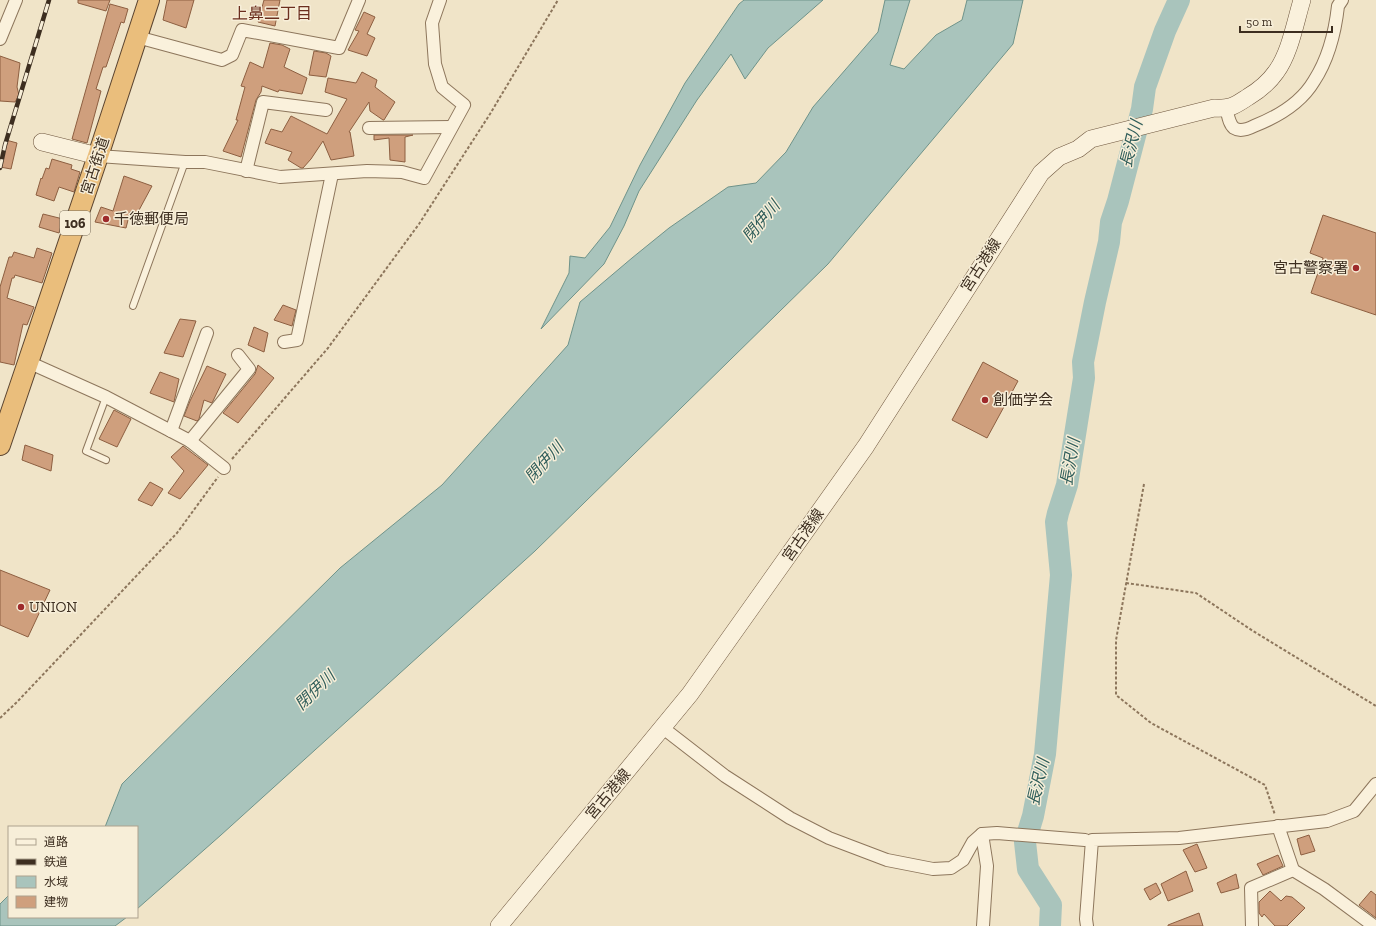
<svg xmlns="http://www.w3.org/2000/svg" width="1376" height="926" font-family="'Zilla Slab','Noto Sans JP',serif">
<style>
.water{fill:#a9c4bc;stroke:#6f938a}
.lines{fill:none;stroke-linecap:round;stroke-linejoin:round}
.river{stroke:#a9c4bc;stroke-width:22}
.building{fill:#cf9f7d;stroke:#8d5f41}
.service-casing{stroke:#8d765c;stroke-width:8}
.minor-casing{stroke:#8d765c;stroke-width:14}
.secondary-casing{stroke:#6f573f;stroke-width:18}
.trunk-casing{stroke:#5b4430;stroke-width:22}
.path{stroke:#8d765c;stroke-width:2;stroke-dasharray:3 2;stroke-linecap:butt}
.service{stroke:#faf1dc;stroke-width:6}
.minor{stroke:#faf1dc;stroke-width:12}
.secondary{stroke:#faf1dc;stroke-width:17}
.trunk{stroke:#eabe7c;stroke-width:20}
.rail-casing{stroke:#3d2e20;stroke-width:4.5}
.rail{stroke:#f7eed8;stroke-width:3;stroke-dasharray:9;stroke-linecap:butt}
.poi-dot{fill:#9e2a2b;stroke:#f7eed8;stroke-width:1.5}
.labels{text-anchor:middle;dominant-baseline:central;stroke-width:3;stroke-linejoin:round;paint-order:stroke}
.shield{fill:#f7eed8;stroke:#756857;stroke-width:1}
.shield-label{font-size:14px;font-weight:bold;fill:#3d2e20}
.street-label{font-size:15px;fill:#3d2e20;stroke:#f7eed8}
.poi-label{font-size:15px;fill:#3d2e20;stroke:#f7eed8;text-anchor:start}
.neighbourhood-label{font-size:16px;fill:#6b2e1e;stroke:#f7eed8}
.water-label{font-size:16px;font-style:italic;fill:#2f5d5a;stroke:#f7eed8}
</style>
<rect width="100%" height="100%" fill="#f0e4c8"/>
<g class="water">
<path d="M744 0H823L768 48 745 79 731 54 697 100 639 191 624 226 604 264 541 329 569 273 570 256 585 258 610 227 640 165 685 83 739 4Z"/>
<path d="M885 0H910L890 65 904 69 936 35 962 20 967 0H1023L1013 44 828 264 535 551 221 835 137 909V827H105L122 784 340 568 442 485 568 345 580 302 632 258 669 228 728 187 756 183 786 152 813 107 878 32Z"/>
<path d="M9 895V917H127L115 926H0V904Z"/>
</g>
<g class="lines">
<path class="river" d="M1050 926 1051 905 1028 869 1025 842 1033 816 1045 754 1061 575 1056 522 1058 513 1067 485 1084 378 1083 362 1095 302 1109 242 1111 222 1118 201 1142 109 1145 87 1165 31 1179 0"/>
</g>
<g class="building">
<path d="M78 0H110L106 11 78 3Z"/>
<path d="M167 0H194L186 28 163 20Z"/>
<path d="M264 0H280L275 26 258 22Z"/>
<path d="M110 4 128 9 124 23 121 22 106 67H103L96 89 101 91 87 143 72 139Z"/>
<path d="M364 12 375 17 367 34 375 38 367 56 348 50 359 31 355 30Z"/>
<path d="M270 43 282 45 290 49 284 67 307 78 302 94 279 90 278 92 262 86 261 92 256 100 241 157 223 151 238 120H236L245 87 241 86 250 62 263 68Z"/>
<path d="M314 51 326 53 331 56 326 77 309 75Z"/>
<path d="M0 56 20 63 17 87 19 95 15 102 0 101Z"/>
<path d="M362 72 377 80 375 87 395 102 384 120H383L370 111 369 102 349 132H350L354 156 331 160 323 141 311 159 303 168H301L288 160 292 152 265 143 271 129 282 132 291 116 327 134 347 99 325 92 328 78 356 83Z"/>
<path d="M374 135H413L405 137V162L390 160 389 138 374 140Z"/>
<path d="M6 140 17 143 11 169 0 167Z"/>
<path d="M52 159 72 165 71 169 80 172 74 192 59 187 54 201 36 195 41 178 42 179 46 168 49 169Z"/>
<path d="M124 176 152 186 138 212H130L126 228 95 222 101 207 113 211Z"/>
<path d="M43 214 63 219 59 233 39 227Z"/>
<path d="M1323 215 1376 233V315L1311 293 1323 258 1310 253Z"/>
<path d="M37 248 52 253 42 283 15 275 14 278H12L7 298 34 307 27 325 23 324 14 365 0 362V287L9 257H12L14 252 34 258Z"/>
<path d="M283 305 296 310 292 326 274 320Z"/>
<path d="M180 319 196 321 183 357 164 353Z"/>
<path d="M254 327 268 333 264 352 248 345Z"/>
<path d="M983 362 1018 381 987 438 952 420Z"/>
<path d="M258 365 274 378 238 423 223 413 255 374Z"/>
<path d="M207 366 226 374 212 403 204 400 199 419 197 421 184 416 190 401Z"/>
<path d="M160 372 179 379 174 402 150 393Z"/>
<path d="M114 410 131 419 117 447 99 439Z"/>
<path d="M25 445 53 455 51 471 22 460Z"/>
<path d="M183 446 208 465 180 499 168 493 184 471 171 457Z"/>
<path d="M150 482 163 489 152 506 138 500Z"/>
<path d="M0 570 50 590 28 637 0 625Z"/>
<path d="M1309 835 1315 851 1301 855 1297 839Z"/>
<path d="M1197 844 1207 868 1195 872 1183 850Z"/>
<path d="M1278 855 1283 866 1263 875 1257 864Z"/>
<path d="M1186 871 1193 891 1168 901 1161 884Z"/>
<path d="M1236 874 1239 888 1221 893 1217 883Z"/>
<path d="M1156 883 1161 893 1150 900 1144 889Z"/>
<path d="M1270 891 1281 901 1286 896 1292 897 1305 908 1287 926H1275L1264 914 1262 917 1259 913V902Z"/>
<path d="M1371 891 1376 895V918L1359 905Z"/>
<path d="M1199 913 1203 926H1168V925Z"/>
</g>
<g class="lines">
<g class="service-casing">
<g id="service">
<path d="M133 306 185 162"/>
<path d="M106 397 86 451 106 460"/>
</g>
</g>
<g class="minor-casing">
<g id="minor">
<path d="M137 37 222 60 232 55 242 30 339 48 359 0"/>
<path d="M0 39 16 0"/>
<path d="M1226 108C1228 115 1229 124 1234 128 1240 132 1248 129 1254 126 1277 117 1301 103 1314 81 1329 58 1335 33 1338 6L1342 0"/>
<path d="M369 128 451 127"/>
<path d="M98 156 185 162H205L280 177 367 171 402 172 424 178 464 105 442 87 435 64 432 23 440 0"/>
<path d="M246 171 263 102 326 110"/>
<path d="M284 342 297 340 332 174"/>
<path d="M28 362 106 397 190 441 224 468"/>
<path d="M171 431 207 333"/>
<path d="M190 441 249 369 238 355"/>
<path d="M663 728 725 776 790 818 829 838 887 860 933 869 951 868 963 860 973 842 982 834 997 833 1085 840"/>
<path d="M1278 826 1293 870 1324 889 1374 926"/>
<path d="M982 834 987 866 983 926"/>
<path d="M1087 926 1086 919 1092 840 1179 838 1327 821 1354 811 1376 784"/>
<path d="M1252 926 1251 888 1293 870"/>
</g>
</g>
<g class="secondary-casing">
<g id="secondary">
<path d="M42 142 98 156"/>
<path d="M499 926 690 694 866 446 1041 173 1059 157 1078 149 1091 139 1214 108C1231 109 1234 106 1248 97 1258 91 1269 82 1276 72 1290 53 1295 23 1302 0"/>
</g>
</g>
<g class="trunk-casing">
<path id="trunk" d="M0 445 98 156 149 0"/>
</g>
<g class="path">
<path d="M232 459 328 348 419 224 490 114 558 0"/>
<path d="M1144 484 1116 640V695L1151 723 1265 785 1275 815"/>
<path d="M1126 583 1196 593 1253 631 1376 706"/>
<path d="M0 718 17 702 177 533 218 477"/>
</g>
<use href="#service" class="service"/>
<use href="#minor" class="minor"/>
<use href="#secondary" class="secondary"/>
<use href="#trunk" class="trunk"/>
<g class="rail-casing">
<path id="rail" d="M0 168 5 145 49 0"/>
</g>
<use href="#rail" class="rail"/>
</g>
<g class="poi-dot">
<circle cx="106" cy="219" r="4"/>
<circle cx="1356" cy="268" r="4"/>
<circle cx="985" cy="400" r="4"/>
<circle cx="21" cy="607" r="4"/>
</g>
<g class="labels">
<rect class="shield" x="60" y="211" width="30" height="24" rx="3"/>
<g class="shield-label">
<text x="75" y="223">106</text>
</g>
<g class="street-label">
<text transform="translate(95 166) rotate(-72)">宮古街道</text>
<text transform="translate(981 265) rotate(-57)">宮古港線</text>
<text transform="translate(803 535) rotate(-55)">宮古港線</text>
<text transform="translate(608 794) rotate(-50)">宮古港線</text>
</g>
<g class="poi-label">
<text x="114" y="219">千徳郵便局</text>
<text x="1348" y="268" text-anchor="end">宮古警察署</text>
<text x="993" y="400">創価学会</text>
<text x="29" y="607">UNION</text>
</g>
<g class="neighbourhood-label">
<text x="272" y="13">上鼻二丁目</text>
</g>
<g class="water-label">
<text transform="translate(1131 144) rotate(-76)">長沢川</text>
<text transform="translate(761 221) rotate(-50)">閉伊川</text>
<text transform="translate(544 462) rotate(-48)">閉伊川</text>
<text transform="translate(1070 462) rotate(-80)">長沢川</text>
<text transform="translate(315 690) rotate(-44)">閉伊川</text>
<text transform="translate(1038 782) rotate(-77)">長沢川</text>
</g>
</g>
<rect x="8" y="826" width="130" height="92" fill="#f7eed8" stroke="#ada18e"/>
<rect x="16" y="839" width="20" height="6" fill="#faf1dc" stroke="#ada18e"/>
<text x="44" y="846" font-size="12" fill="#3d2e20">道路</text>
<rect x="16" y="859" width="20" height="6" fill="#3d2e20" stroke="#ada18e"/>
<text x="44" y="866" font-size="12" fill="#3d2e20">鉄道</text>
<rect x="16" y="876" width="20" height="12" fill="#a9c4bc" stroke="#ada18e"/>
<text x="44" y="886" font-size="12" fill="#3d2e20">水域</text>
<rect x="16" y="896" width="20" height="12" fill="#cf9f7d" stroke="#ada18e"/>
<text x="44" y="906" font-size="12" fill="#3d2e20">建物</text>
<path d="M1240 26v6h92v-6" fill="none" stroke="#3d2e20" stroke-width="2"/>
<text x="1246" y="26" font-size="12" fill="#3d2e20" stroke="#f7eed8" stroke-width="3" paint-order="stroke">50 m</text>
</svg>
